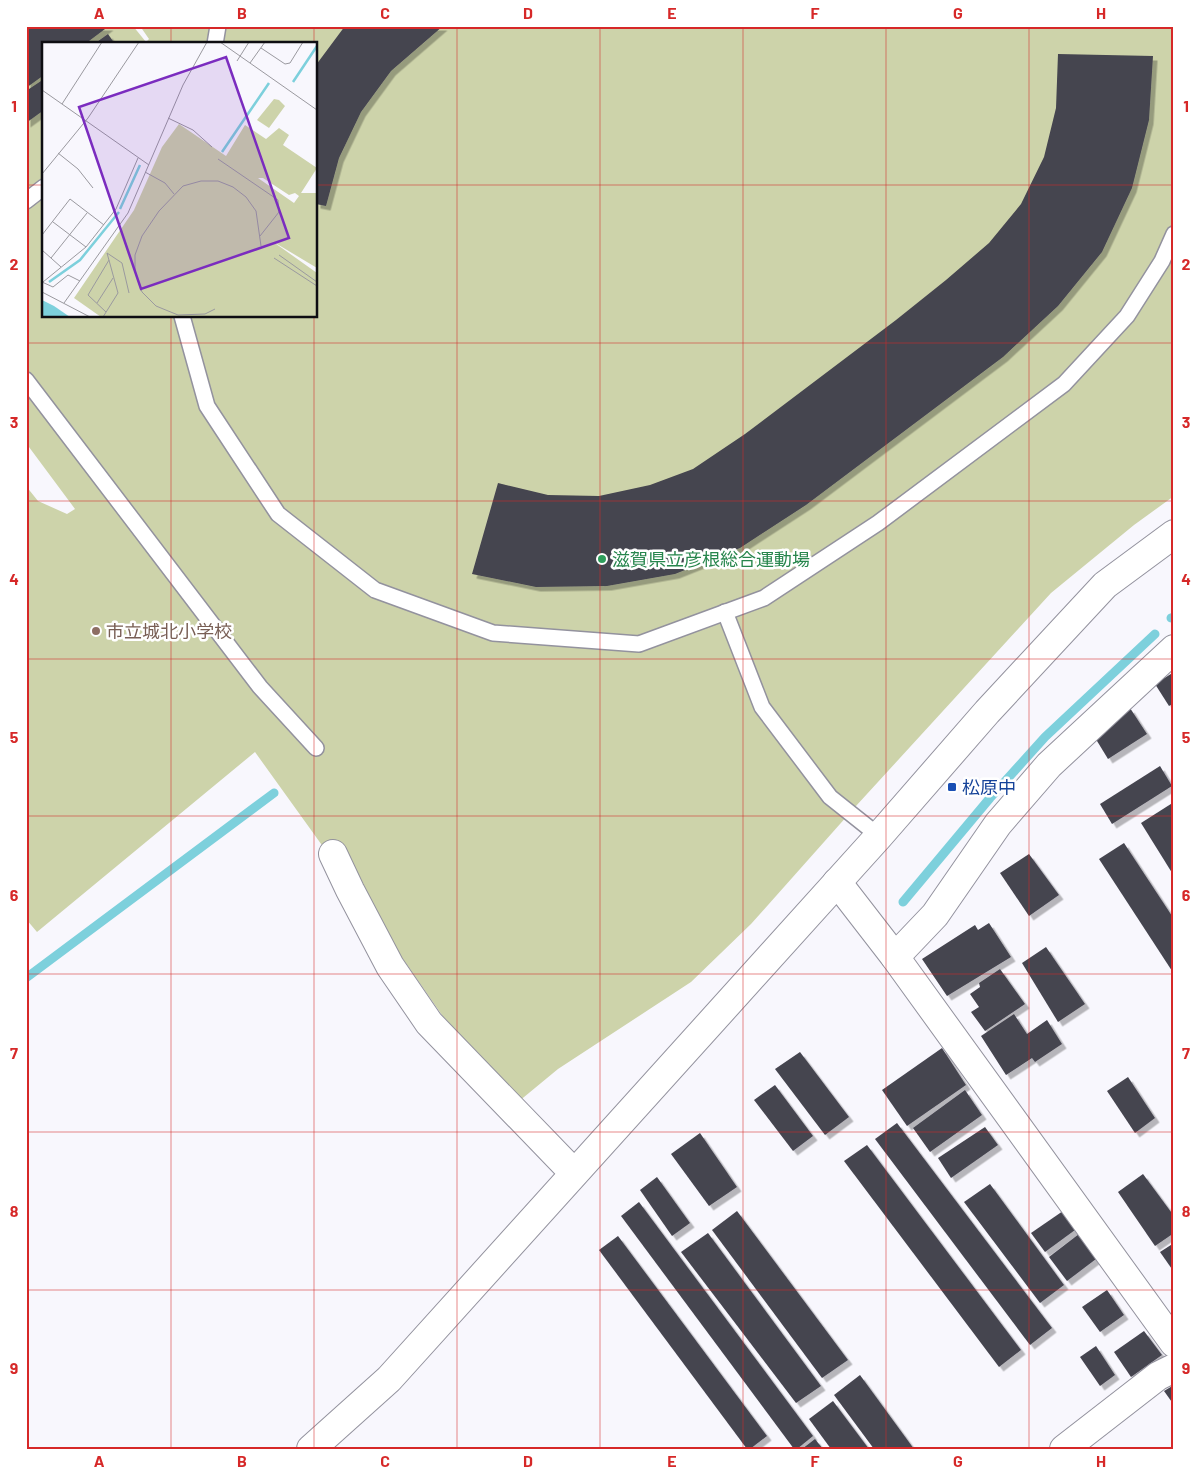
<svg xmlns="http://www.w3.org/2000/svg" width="1200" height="1475" font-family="Barlow,'Noto Sans JP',sans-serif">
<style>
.green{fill:#cdd3aa;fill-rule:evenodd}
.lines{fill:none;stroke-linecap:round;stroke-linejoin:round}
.stream{stroke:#7dd0dc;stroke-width:9}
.building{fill:#45444f;filter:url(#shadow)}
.service-casing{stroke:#93929e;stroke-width:18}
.minor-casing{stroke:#93929e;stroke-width:30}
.tertiary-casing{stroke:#93929e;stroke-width:30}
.service{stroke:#fff;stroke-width:15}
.minor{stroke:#fff;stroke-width:28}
.tertiary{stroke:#fff;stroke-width:28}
.grid{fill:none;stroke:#d62828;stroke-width:1;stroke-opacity:0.55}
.leisure-dot{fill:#2e9e5b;stroke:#fff;stroke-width:2}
.education-dot{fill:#8d6e63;stroke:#fff;stroke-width:2}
.transit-dot{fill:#1a4fb4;stroke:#fff;stroke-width:2}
.labels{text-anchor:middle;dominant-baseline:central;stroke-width:5;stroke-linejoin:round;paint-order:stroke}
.leisure-label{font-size:18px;fill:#27864d;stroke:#fff;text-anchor:start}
.education-label{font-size:18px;fill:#785e54;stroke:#fff;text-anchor:start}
.transit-label{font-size:18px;fill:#164399;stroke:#fff;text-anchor:start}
.inset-river{fill:none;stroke:#7dd0dc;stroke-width:2.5}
.inset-road{fill:none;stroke:#9a999f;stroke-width:1}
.view{fill:#7b2cbf;fill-opacity:0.15;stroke:#7b2cbf;stroke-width:2.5}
.inset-edge{fill:none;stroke:#0e0d12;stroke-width:2.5}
.neatline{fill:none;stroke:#d62828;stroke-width:2}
.grid-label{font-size:16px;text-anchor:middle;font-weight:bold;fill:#d62828}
</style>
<defs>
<filter id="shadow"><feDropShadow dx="4.5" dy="4.5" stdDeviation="0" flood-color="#0004"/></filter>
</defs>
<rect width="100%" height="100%" fill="#f8f7fd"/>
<path class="green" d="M26 26H133L146 42 149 39 140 26H1174V496L1134 525 1051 593 856 806 751 924 691 982 558 1069 518 1102 501 1100 380 926 255 752 37 932 26 919V486L38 501 67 514 75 509 26 443ZM44 44H316V316H44Z"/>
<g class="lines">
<g class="stream">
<path d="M1171 618 1174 617"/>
<path d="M903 902 990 798 1045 737 1155 634"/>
<path d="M26 978 274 793"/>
</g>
</g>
<g class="building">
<path d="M28 26H109L85 44H44V75L26 88V27Z"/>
<path d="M345 26H443L391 71 361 112 339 158 326 206 316 204V65Z"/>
<path d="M108 34 115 44H94Z"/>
<path d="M1058 54 1153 56 1149 120 1132 188 1102 252 1058 306 1003 357 806 505 740 548 675 574 607 586 536 587 472 574 498 483 548 495 599 496 650 485 693 469 745 434 896 320 946 280 989 243 1021 204 1044 157 1056 108Z"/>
<path d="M44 79V110L26 123V91Z"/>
<path d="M1174 672V703L1169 706 1155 684Z"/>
<path d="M1130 708 1147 734 1108 759 1094 736Z"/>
<path d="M1160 766 1172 786 1112 824 1100 804Z"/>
<path d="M1174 802V876L1141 823Z"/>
<path d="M1124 843 1174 919V974L1099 859Z"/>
<path d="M1029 854 1059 895 1029 916 1000 873Z"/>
<path d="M989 923 1011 957 947 996 922 959 975 925 978 930Z"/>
<path d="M1046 947 1085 1004 1058 1022 1022 963Z"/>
<path d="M1000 969 1025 1004 985 1031 971 1012 979 1007 970 994 980 987 979 983Z"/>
<path d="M1014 1014 1027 1034 1047 1020 1062 1044 1035 1062 1032 1058 1006 1075 981 1036Z"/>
<path d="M942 1048 966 1085 907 1126 882 1090Z"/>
<path d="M800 1052 849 1117 825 1135 775 1069Z"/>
<path d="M1128 1077 1155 1118 1135 1133 1107 1091Z"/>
<path d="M775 1085 813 1136 793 1151 754 1100Z"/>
<path d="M965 1090 982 1115 930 1152 913 1128Z"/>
<path d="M897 1123 1052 1328 1030 1345 875 1139Z"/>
<path d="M985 1127 998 1145 951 1178 938 1158Z"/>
<path d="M700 1133 737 1187 709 1206 671 1154Z"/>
<path d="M867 1145 1021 1350 999 1367 844 1161Z"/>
<path d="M1143 1174 1174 1216V1233L1155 1246 1118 1192Z"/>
<path d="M657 1177 690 1223 672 1236 640 1190Z"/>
<path d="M990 1184 1064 1285 1040 1303 964 1202Z"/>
<path d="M639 1202 813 1436 797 1449H794L621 1216Z"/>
<path d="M737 1211 848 1360 822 1378 712 1230Z"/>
<path d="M1063 1211 1075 1230 1045 1252 1031 1233Z"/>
<path d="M708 1233 821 1386 796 1403 681 1252Z"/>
<path d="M1079 1234 1096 1259 1067 1281 1049 1257Z"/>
<path d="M618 1236 767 1436 750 1449H747L599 1250Z"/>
<path d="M1174 1243V1272L1160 1252Z"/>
<path d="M1107 1290 1124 1315 1100 1332 1082 1307Z"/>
<path d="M1144 1331 1162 1355 1131 1377 1114 1352Z"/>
<path d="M1096 1346 1115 1375 1100 1386 1080 1357Z"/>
<path d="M860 1375 914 1449H874L834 1395Z"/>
<path d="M1174 1385V1405L1164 1391Z"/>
<path d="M833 1401 869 1449H831L809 1419Z"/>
<path d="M815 1439 823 1449H802Z"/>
</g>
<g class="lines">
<g class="service-casing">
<g id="service">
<path d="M215 44 218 26"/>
<path d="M26 201 44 187"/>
<path d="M182 316 207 406 278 514 375 590 493 633 639 644 764 598 878 523 1064 384 1127 316 1162 261 1174 234"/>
<path d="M26 380 260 687 316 748"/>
<path d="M725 612 762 707 830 797 879 836"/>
</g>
</g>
<g class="minor-casing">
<g id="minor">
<path d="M333 854 350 890 390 966 429 1023 574 1173"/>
<path d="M837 882 895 957 1174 1343"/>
<path d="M895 957 935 915 998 824 1049 765 1174 649"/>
<path d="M1064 1449 1158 1376 1174 1368"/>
</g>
</g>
<g class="tertiary-casing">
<path id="tertiary" d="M311 1449 389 1379 879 836 987 712 1105 585 1174 534"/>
</g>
<use href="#service" class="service"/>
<use href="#minor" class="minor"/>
<use href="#tertiary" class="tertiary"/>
</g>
<path class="grid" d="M171 26V44M314 26V44M457 26V1449M600 26V1449M743 26V1449M886 26V1449M1029 26V1449M26 185H44M316 185H1174M171 316V1449M314 316V1449M26 343H1174M26 501H1174M26 659H1174M26 816H1174M26 974H1174M26 1132H1174M26 1290H1174"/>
<circle class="leisure-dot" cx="602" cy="559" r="5"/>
<circle class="education-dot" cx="96" cy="631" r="5"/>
<rect class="transit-dot" x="947" y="782" width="10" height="10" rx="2.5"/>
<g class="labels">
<g class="leisure-label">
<text x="612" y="559">滋賀県立彦根総合運動場</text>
</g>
<g class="education-label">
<text x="106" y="631">市立城北小学校</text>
</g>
<g class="transit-label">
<text x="962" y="787">松原中</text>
</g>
</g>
<g transform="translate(42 42)">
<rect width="275" height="275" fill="#f8f7fd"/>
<path d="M232 57 237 58 243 64 227 86 215 78ZM137 82 184 114 203 83 224 97 237 86 247 93 241 103 275 126 259 151H275V226L230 199 275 231V275H59L32 256 92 168 120 105ZM221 136 247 153 253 151 257 154 252 161 216 136Z" fill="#cdd3aa" fill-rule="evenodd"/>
<path d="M0 258 12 264 28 275H0Z" fill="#7dd0dc"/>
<path class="inset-river" d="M251 40 275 4M180 110 227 41M78 167 98 123M7 240 38 218 77 170"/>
<path class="inset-road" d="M178 0 275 68M219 6 243 22 248 21 261 0M195 19 207 0M208 21 223 0M0 48 107 123M20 62 60 0M126 76 151 88 170 105M16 111 36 127 51 146M176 117 236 158 237 170 218 194M103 130 123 141 132 152M0 132 46 76 97 0M11 180 44 205M0 193 28 157 62 183M0 208 19 225M65 211 80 221 87 251M237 213 275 240M9 216 45 171M232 216 275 244M0 240 11 245 26 233 38 239M1 240 44 205 74 167 96 116M0 250 48 275M22 261 86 171 141 43 165 0M55 261 71 236M173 267 163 272 136 273 114 264 100 250 93 229V213L100 194 117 169 141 144 159 139H176L191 145 204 155 214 169 219 204M64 270 46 253 67 218M61 275 76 251 65 211"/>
<path class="view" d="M184 15 247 196 99 247 37 65Z"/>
<rect width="275" height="275" class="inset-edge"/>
</g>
<rect width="1200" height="1475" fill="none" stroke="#ffffff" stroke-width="55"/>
<rect x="28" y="28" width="1144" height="1420" class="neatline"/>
<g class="grid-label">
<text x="99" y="19">A</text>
<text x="242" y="19">B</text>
<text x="385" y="19">C</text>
<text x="528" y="19">D</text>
<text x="672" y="19">E</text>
<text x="815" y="19">F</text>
<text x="958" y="19">G</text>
<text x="1101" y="19">H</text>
<text x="14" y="112">1</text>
<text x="1186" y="112">1</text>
<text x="14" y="270">2</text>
<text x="1186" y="270">2</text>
<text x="14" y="428">3</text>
<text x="1186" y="428">3</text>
<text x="14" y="585">4</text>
<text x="1186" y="585">4</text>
<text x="14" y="743">5</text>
<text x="1186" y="743">5</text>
<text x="14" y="901">6</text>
<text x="1186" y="901">6</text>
<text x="14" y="1059">7</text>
<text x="1186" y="1059">7</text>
<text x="14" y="1217">8</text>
<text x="1186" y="1217">8</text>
<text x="14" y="1374">9</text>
<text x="1186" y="1374">9</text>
<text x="99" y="1467">A</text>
<text x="242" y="1467">B</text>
<text x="385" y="1467">C</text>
<text x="528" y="1467">D</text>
<text x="672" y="1467">E</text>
<text x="815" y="1467">F</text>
<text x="958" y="1467">G</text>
<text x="1101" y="1467">H</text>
</g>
</svg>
